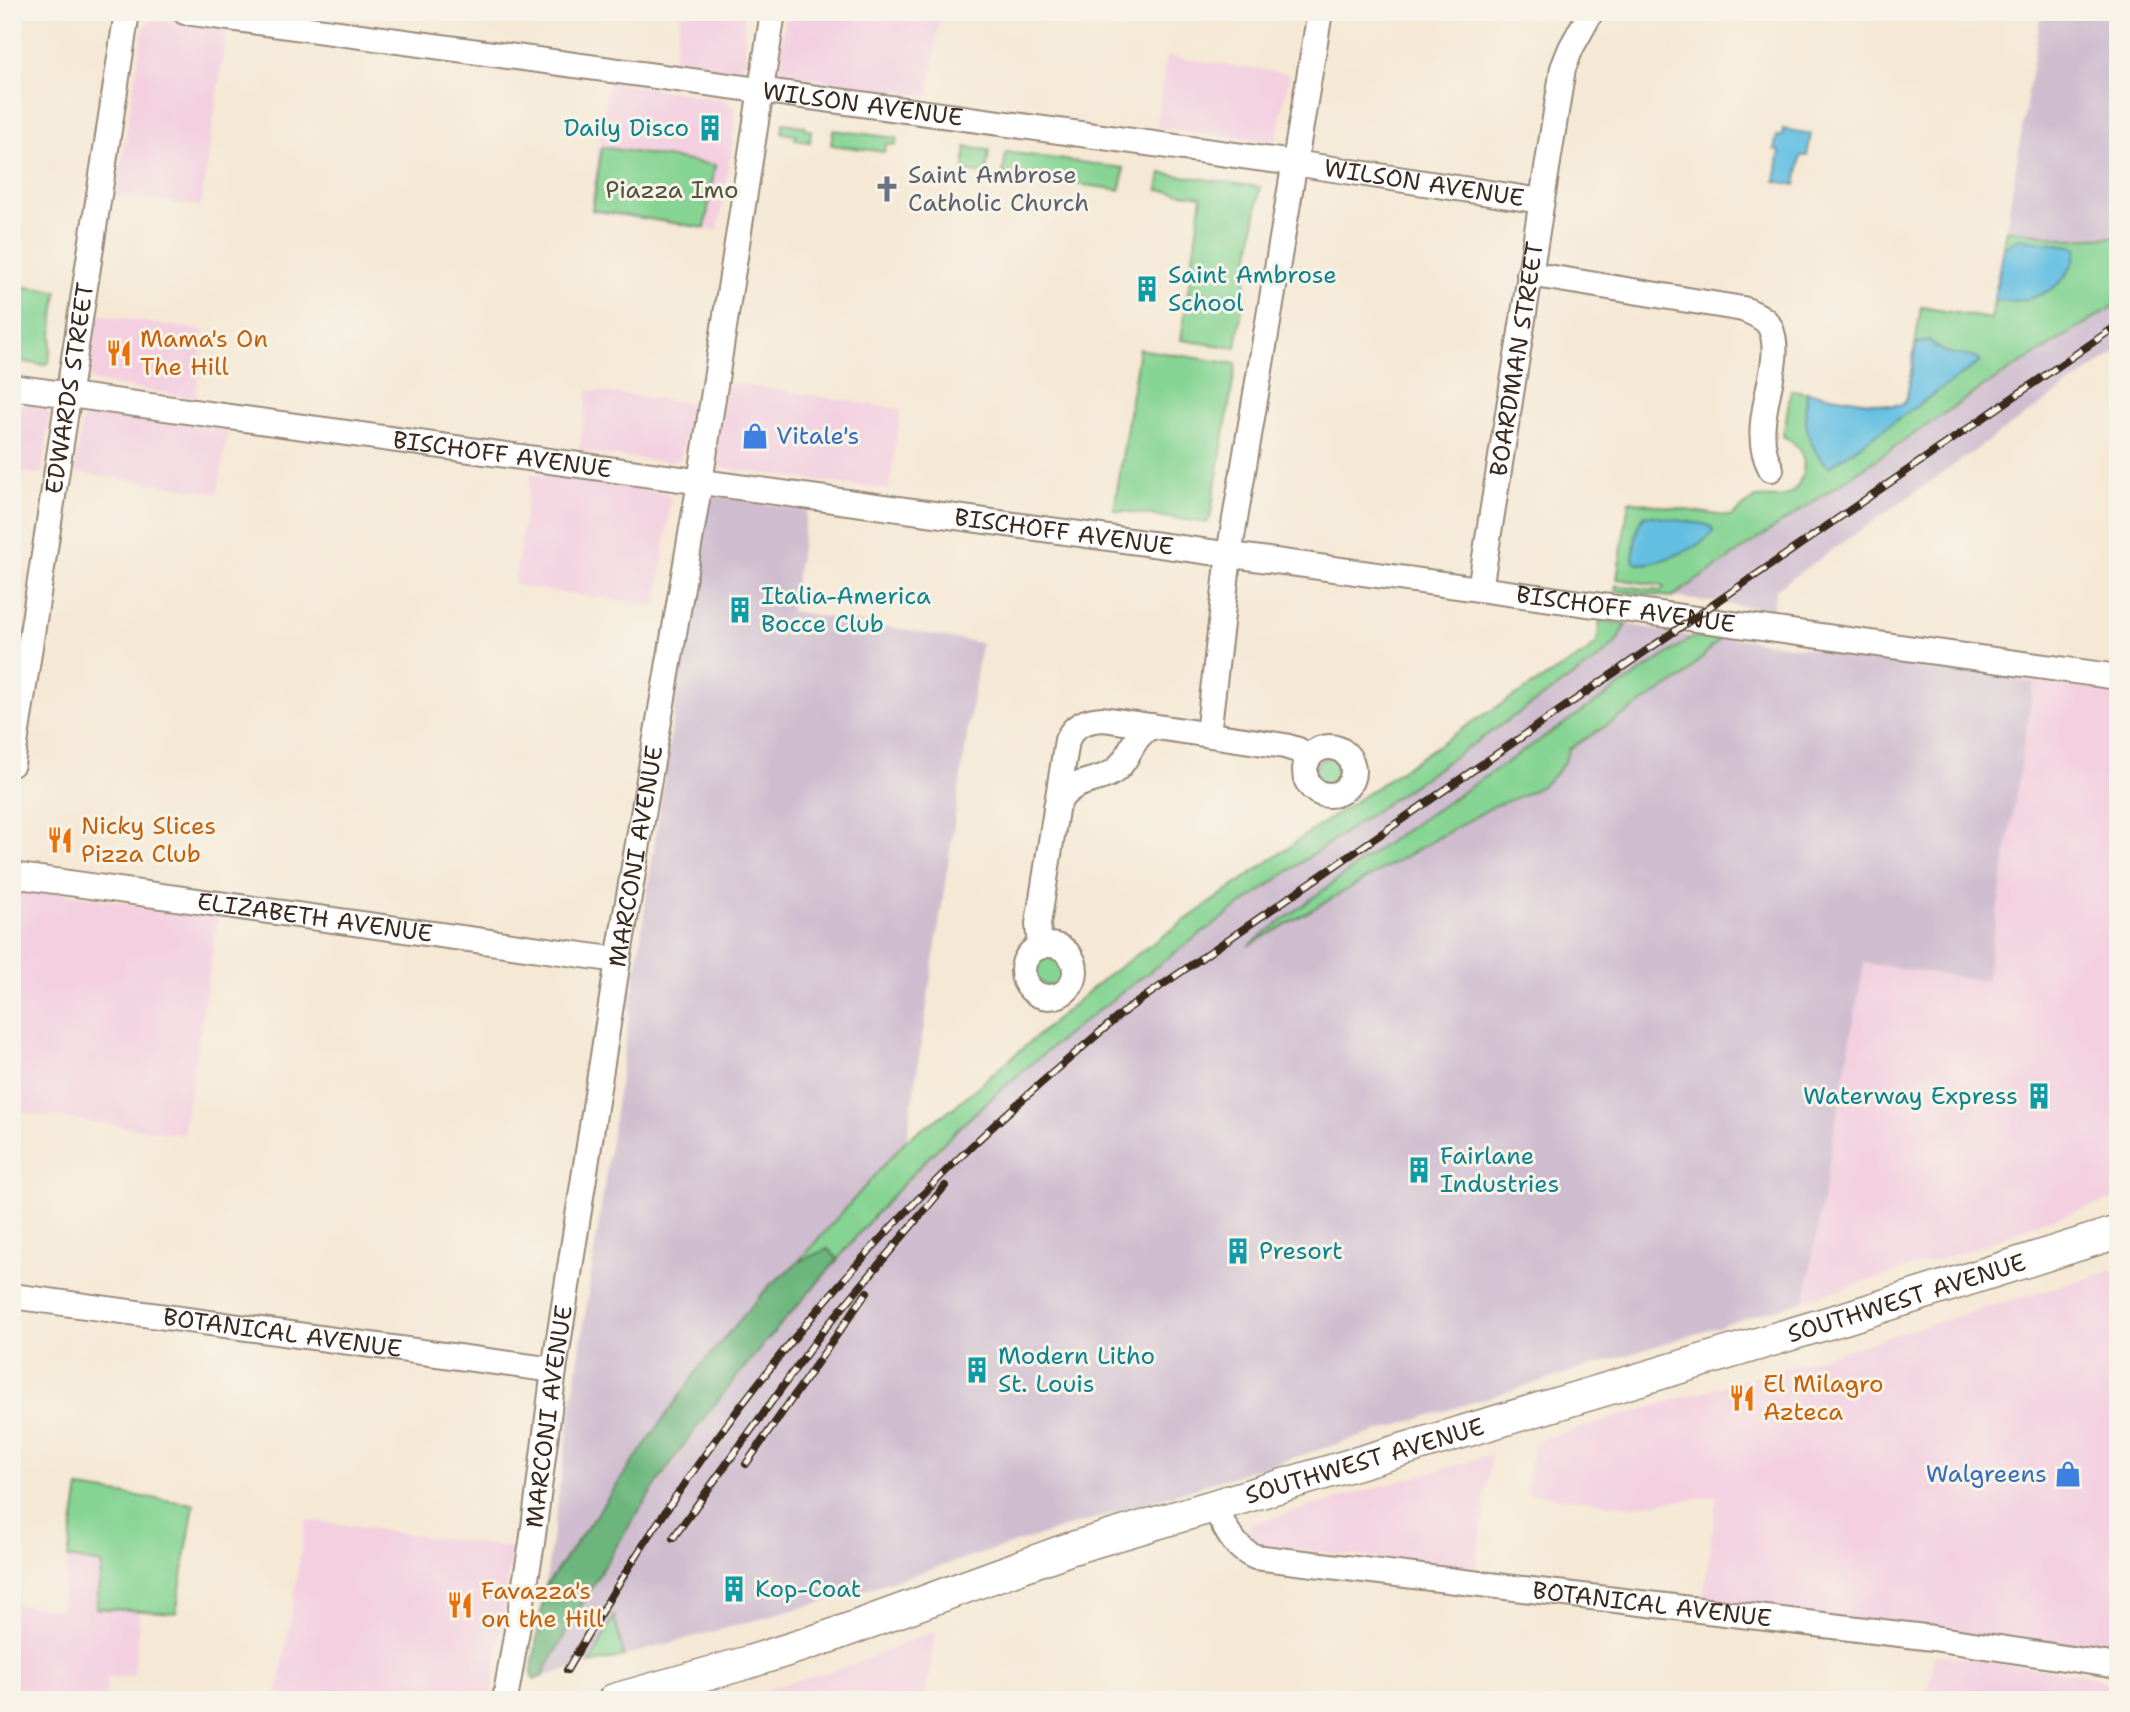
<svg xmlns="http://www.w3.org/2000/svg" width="2130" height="1712" font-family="'Shantell Sans',sans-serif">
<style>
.built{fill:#f3cfe0}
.industrial{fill:#cfbdcf}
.green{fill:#85d493;stroke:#607f58;stroke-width:2}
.forest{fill:#6cb67d;stroke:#54704e;stroke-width:2}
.water{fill:#64bfe2;stroke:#507480;stroke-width:2}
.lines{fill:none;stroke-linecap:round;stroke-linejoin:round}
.minor-casing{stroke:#988979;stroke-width:28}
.tertiary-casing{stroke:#988979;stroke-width:35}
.minor{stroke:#fff;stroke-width:24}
.tertiary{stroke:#fff;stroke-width:32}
.rail-casing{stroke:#3b2a1e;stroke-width:8}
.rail{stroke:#f7f3e8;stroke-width:5;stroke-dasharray:16;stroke-linecap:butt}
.labels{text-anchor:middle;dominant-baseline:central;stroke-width:6;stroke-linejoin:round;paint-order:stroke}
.street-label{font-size:24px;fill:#3b2a1e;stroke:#f7f3e8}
.culture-label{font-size:24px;fill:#0d838f;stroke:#f7f3e8;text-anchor:start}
.worship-label{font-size:24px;fill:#5b616d;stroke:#f7f3e8;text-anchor:start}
.park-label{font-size:24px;fill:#4e543b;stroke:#f7f3e8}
.food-label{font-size:24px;fill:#c56008;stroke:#f7f3e8;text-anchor:start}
.shop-label{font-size:24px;fill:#366cbe;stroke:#f7f3e8;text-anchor:start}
</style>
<rect width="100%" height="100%" fill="#f7f3e8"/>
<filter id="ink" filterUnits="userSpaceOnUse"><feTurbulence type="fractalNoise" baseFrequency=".0143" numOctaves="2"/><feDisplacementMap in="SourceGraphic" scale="14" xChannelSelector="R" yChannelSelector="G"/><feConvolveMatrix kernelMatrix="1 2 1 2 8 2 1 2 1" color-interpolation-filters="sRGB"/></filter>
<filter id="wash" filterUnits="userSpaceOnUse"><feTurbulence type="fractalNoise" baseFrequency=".00686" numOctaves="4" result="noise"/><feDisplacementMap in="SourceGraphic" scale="28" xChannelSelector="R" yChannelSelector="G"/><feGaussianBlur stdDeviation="1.57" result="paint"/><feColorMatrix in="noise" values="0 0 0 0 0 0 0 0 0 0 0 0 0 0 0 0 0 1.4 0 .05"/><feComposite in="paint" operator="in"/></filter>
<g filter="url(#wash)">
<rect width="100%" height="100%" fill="#f5e8d4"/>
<g class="built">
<path d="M681 12H743L746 58 743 66 734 70 673 63Z"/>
<path d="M787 12H941L928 96 791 76 781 71 779 61Z"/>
<path d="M158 20 227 28 201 206 116 195 143 30 148 22Z"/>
<path d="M1166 56 1290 74 1276 139 1267 141 1156 127Z"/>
<path d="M608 81 725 100 734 108 736 119 718 231 590 212Z"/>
<path d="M98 315 204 331 196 398 92 381 89 374Z"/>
<path d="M726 382 901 409 889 490 724 468 717 465 715 459Z"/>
<path d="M588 390 691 403 680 460 669 462 579 452Z"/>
<path d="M12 403 43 407 50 413 42 474 12 471Z"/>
<path d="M99 410 228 430 218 493 74 472 82 421 88 412Z"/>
<path d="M531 474 664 493 671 498 657 607 514 585Z"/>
<path d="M2034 682 2118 692V1198L2034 1224 1982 1246 1805 1300 1864 963 1986 981Z"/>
<path d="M28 888 218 917 183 1135 12 1111V892L15 890Z"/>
<path d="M2118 1269V1648L2096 1650 2043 1644 1703 1601 1717 1496 1627 1506 1526 1493 1533 1442Z"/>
<path d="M1491 1455 1476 1571 1257 1544 1251 1540 1249 1532 1251 1524Z"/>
<path d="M306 1520 512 1548 492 1695 488 1700H277Z"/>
<path d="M68 1558 102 1564 96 1608 140 1611 134 1676 107 1678 106 1700H12V1603L61 1610Z"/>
<path d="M936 1630 926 1695 952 1700H730L849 1666Z"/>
<path d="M1935 1654 2093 1676 2112 1687 2114 1700H1927Z"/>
</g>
<g class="industrial">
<path d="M2041 12H2118V237L2068 239 2006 229Z"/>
<path d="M2118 303V351L1776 589 1773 610 1672 597 1982 388Z"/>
<path d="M721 496 807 511 791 611 981 643 907 1139 798 1262 769 1286 702 1364 545 1587 704 509 710 501Z"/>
<path d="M1627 624 1693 637 1391 840 1256 941 1391 862 1688 675 1722 636 2034 682 1986 981 1864 963 1805 1300 847 1595 624 1656 614 1617 590 1664 542 1677 562 1639 640 1510 726 1390 874 1212 953 1132 1044 1052 1168 957 1374 810 1596 661 1615 644Z"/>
</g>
<g class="green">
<path d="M783 123 805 126V130H811L810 142 795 140 796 135 782 133Z"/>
<path d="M833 130 897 138 896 145 886 144 884 152 831 145Z"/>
<path d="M602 147 715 165 705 228 592 210Z"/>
<path d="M966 147 989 150 986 174 964 171Z"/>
<path d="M1006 152 1124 168 1120 190 1003 174Z"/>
<path d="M1161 173 1260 187 1236 348 1181 340 1202 196 1158 190Z"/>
<path d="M2006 229 2068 239 2118 237V303L1982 388 1672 597 1615 591 1616 585 1662 591 1664 586 1617 579 1629 501 1731 517C1738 512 1749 500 1757 498 1769 496 1779 501 1789 494 1800 488 1807 467 1802 455 1799 447 1790 440 1783 436L1791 390 1892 406 1903 404 1907 398 1921 307 1991 319Z"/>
<path d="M12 285 57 291 49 362 44 365 12 360Z"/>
<path d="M1139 349 1236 364 1210 518 1207 523 1114 510Z"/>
<path d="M1600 621 1627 624 1615 644 1596 661C1474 743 1353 825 1234 910 1090 1013 948 1119 838 1259L828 1249 798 1262 907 1139 953 1108 1108 975 1313 830 1474 721 1587 652 1597 643Z"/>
<path d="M1722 636 1684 677 1569 749C1560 783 1527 795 1496 805L1248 946 1391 840 1693 637Z"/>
<circle cx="1329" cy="772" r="14"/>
<circle cx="1050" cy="972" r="14"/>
<path d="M79 1488 194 1504 176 1613 96 1608 102 1564 68 1558Z"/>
<path d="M614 1616 624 1656 590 1664Z"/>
</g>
<path class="forest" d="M828 1249 838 1259C801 1302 762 1344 727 1389 657 1476 594 1578 542 1677L534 1679 531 1675 545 1587 702 1364 769 1286 798 1262Z"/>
<g class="water">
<path d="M1783 129 1811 134 1807 156H1801L1796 185 1775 181 1780 151 1774 150 1777 136H1782Z"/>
<path d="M2018 238 2077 247C2072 289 2031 305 1994 300L2003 249Z"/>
<path d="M1929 340C1948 362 1971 350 1980 362L1829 467C1806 446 1803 422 1807 392L1892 406 1903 404 1907 398 1916 344Z"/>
<path d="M1646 515 1708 525 1712 527 1713 532C1703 547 1656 565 1638 564L1633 560C1635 547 1635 521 1646 515Z"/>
</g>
</g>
<g filter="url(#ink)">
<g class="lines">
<g class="minor-casing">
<g id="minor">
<path id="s1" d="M185 12 1294 163 1541 201"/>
<path d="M1529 274 1743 309C1753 313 1765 317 1770 327 1788 365 1745 423 1771 469"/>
<path id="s2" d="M12 387 2118 677"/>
<path id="s3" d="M1480 589 1563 68 1571 48 1591 12"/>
<path d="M1208 734 1229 555 1320 12"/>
<circle cx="1329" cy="771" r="24"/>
<path id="s4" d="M12 764 127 12"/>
<path d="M1056 807C1059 802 1062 796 1066 793 1080 778 1103 782 1117 769 1132 755 1130 738 1152 726"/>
<path id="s5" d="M12 875 618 960"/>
<circle cx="1049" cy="971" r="26"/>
<path d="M1040 947 1038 924 1067 740C1074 724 1087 720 1103 719L1285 746 1298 750 1309 758"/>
<path id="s6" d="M12 1296 554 1370"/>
<path id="s7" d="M1214 1506C1225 1527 1232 1547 1255 1557L1933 1638 2118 1666"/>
<path id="s8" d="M505 1700 532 1543 554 1370 618 960 700 482 773 12"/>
</g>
</g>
<g class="tertiary-casing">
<g id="tertiary">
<path id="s9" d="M614 1700 746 1663 828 1637 1069 1549 1845 1318 2118 1232"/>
</g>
</g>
<use href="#minor" class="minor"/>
<use href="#tertiary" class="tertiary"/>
<g class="rail-casing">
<g id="rail">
<path d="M746 1464 867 1292"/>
<path d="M673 1538 822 1332 945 1186"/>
<path d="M567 1670C671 1488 795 1321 944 1173 1001 1116 1064 1063 1126 1010L2118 325"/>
</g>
</g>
<use href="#rail" class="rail"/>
</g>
</g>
<defs>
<g id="building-bare" transform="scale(2.1)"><path d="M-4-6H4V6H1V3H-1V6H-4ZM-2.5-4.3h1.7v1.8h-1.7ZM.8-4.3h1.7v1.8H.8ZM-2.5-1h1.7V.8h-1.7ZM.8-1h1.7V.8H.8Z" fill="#0f9aa8" stroke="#f7f3e8" stroke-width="2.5" paint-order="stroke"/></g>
<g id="church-bare" transform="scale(2.1)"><path d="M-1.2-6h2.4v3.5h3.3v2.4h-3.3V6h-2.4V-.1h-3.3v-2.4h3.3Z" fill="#6b7280" stroke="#f7f3e8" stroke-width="2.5" paint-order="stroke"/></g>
<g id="restaurant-bare" transform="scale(2.1)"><path d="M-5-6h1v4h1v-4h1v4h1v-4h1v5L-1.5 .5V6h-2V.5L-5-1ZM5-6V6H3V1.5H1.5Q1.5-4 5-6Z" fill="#e8710a" stroke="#f7f3e8" stroke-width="2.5" paint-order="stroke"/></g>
<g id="shop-bare" transform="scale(2.1)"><path d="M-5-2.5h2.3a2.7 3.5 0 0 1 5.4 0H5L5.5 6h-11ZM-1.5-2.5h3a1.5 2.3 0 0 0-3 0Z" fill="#3f7fe0" stroke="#f7f3e8" stroke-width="2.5" paint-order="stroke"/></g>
</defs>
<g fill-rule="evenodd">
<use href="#building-bare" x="710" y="128"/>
<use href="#church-bare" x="887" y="189"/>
<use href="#building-bare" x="1147" y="289"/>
<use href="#restaurant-bare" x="119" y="353"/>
<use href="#shop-bare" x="755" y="436"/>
<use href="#building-bare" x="740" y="610"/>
<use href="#restaurant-bare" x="60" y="840"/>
<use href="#building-bare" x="2039" y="1096"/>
<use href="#building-bare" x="1419" y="1170"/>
<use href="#building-bare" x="1238" y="1251"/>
<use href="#building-bare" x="977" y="1370"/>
<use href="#restaurant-bare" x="1742" y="1398"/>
<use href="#shop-bare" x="2068" y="1474"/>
<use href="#building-bare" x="734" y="1589"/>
<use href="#restaurant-bare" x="460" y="1605"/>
</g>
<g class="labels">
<g class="street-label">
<text stroke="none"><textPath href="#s1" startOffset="684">WILSON AVENUE</textPath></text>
<text stroke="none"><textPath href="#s1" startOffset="1251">WILSON AVENUE</textPath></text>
<text stroke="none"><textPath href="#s3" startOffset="233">BOARDMAN STREET</textPath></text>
<text stroke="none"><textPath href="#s4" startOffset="380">EDWARDS STREET</textPath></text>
<text stroke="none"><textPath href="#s2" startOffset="495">BISCHOFF AVENUE</textPath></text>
<text stroke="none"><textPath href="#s2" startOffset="1062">BISCHOFF AVENUE</textPath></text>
<text stroke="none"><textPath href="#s2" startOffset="1629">BISCHOFF AVENUE</textPath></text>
<text stroke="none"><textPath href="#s8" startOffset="854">MARCONI AVENUE</textPath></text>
<text stroke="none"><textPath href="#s5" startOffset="306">ELIZABETH AVENUE</textPath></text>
<text stroke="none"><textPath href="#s9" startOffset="1354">SOUTHWEST AVENUE</textPath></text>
<text stroke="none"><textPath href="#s6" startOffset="273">BOTANICAL AVENUE</textPath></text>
<text stroke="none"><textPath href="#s8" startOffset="287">MARCONI AVENUE</textPath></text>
<text stroke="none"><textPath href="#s9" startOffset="788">SOUTHWEST AVENUE</textPath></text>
<text stroke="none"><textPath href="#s7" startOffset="467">BOTANICAL AVENUE</textPath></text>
</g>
<g class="culture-label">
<text x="689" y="128" text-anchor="end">Daily Disco</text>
<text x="1168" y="275">Saint Ambrose<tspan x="1168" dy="28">School</tspan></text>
<text x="761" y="596">Italia-America<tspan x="761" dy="28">Bocce Club</tspan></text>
<text x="2018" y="1096" text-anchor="end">Waterway Express</text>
<text x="1440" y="1156">Fairlane<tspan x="1440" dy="28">Industries</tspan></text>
<text x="1259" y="1251">Presort</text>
<text x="998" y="1356">Modern Litho<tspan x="998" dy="28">St. Louis</tspan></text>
<text x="755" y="1589">Kop-Coat</text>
</g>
<g class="worship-label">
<text x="908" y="175">Saint Ambrose<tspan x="908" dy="28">Catholic Church</tspan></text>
</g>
<g class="park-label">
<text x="672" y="190">Piazza Imo</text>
</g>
<g class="food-label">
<text x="140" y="339">Mama's On<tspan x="140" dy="28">The Hill</tspan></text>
<text x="81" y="826">Nicky Slices<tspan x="81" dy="28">Pizza Club</tspan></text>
<text x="1763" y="1384">El Milagro<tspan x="1763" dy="28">Azteca</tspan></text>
<text x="481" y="1591">Favazza's<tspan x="481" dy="28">on the Hill</tspan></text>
</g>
<g class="shop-label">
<text x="776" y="436">Vitale's</text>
<text x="2047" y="1474" text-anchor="end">Walgreens</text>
</g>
</g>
<rect width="2130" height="1712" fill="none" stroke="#f7f3e8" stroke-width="42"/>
</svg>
